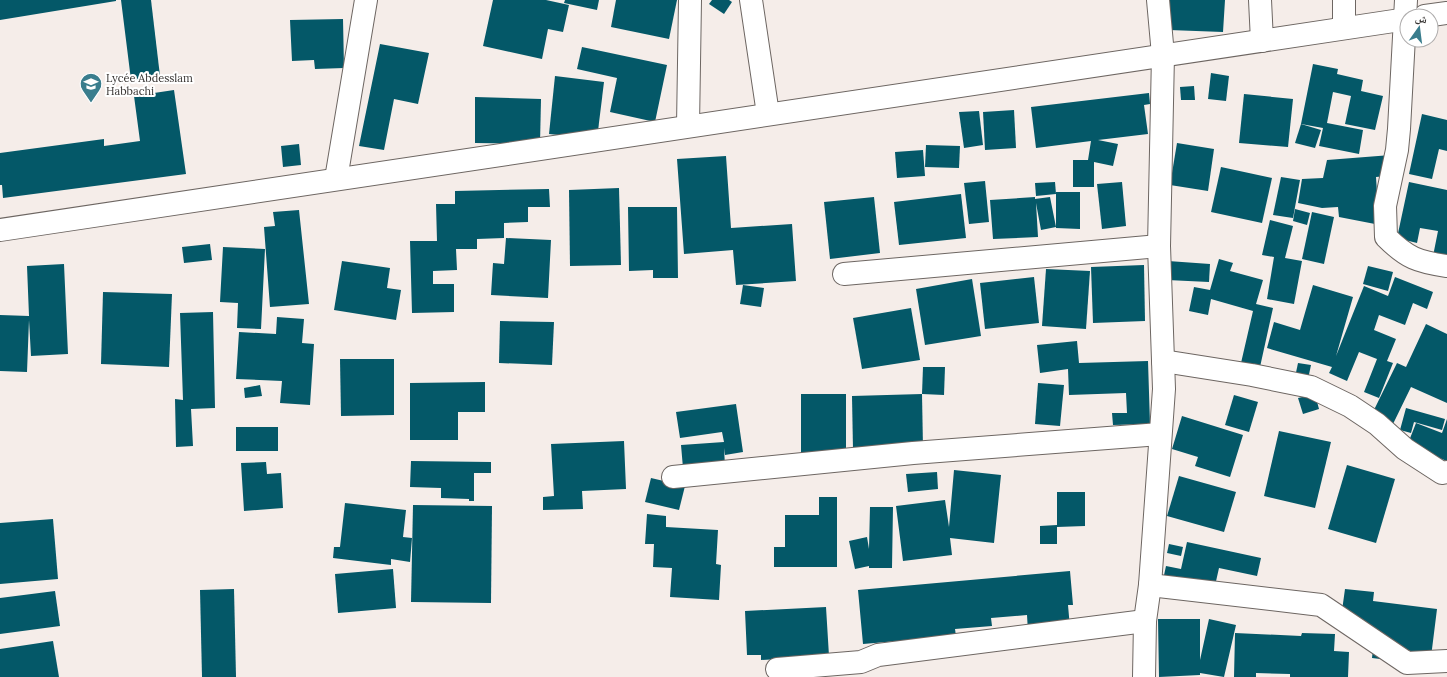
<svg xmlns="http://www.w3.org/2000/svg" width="1447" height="677" font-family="Lora,'Noto Naskh Arabic',serif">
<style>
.building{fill:#045868}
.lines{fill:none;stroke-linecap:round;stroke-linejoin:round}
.minor-casing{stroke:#6d6662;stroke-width:24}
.minor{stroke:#fff;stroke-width:22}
.labels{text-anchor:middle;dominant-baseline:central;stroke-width:4;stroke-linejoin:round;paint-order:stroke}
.poi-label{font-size:11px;fill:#363331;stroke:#fff;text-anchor:start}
</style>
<rect width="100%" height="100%" fill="#f5ede9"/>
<g class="building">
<path d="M0 0H116V1L0 20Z"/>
<path d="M121 0H151L160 76 131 80Z"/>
<path d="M493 0H546L569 5 563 32 548 29 542 59 483 46Z"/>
<path d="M565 0H599L597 10 564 3Z"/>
<path d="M616 0H677L669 39 611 27Z"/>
<path d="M712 0H729L732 2 724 14 709 4Z"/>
<path d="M1170 0H1225L1223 32 1169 30Z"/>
<path d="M343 19 344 68 315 69 314 60 292 61 290 20Z"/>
<path d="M380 44 429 53 418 104 394 99 384 150 359 146Z"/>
<path d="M582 47 667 65 655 122 610 112 617 78 577 69Z"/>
<path d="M1313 64 1338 69 1337 74 1363 80 1361 91 1383 96 1375 130 1345 124 1351 96 1333 92 1327 123 1363 130 1359 154 1319 146 1323 128 1301 124Z"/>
<path d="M1211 73 1229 76 1226 101 1208 99Z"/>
<path d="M555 76 604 82 597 139 549 134Z"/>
<path d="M1194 86 1195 100H1181L1180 87Z"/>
<path d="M174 90 186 174 3 198 2 185H0V153L104 139V146L140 141 134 96Z"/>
<path d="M1149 93 1150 104 1144 105 1148 134 1098 140 1118 144 1113 166 1094 162V187H1073V160H1088L1091 141 1036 148 1031 107Z"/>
<path d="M1244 94 1293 99 1288 147 1239 143Z"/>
<path d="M475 97 541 99 540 144 475 143Z"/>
<path d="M1014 110 1016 148 985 150 983 112Z"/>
<path d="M979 111 983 145 964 148 959 112Z"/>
<path d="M1422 114 1447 120V151L1439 149 1432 179 1409 174Z"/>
<path d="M1301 124 1321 130 1315 148 1295 143Z"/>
<path d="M1177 143 1214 149 1208 191 1170 185Z"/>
<path d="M299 144 301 165 283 167 281 146Z"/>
<path d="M926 145 960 146 959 168 925 167Z"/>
<path d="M923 150 925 176 897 178 895 152Z"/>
<path d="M1391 155 1387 176 1376 177 1378 209 1375 224 1339 217 1338 207 1322 208 1298 203 1302 179 1323 178 1327 160Z"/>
<path d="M726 156 731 228 792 224 796 281 736 285 733 250 684 254 677 159Z"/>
<path d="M1221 167 1272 178 1262 223 1211 212Z"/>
<path d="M1281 177 1300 180 1293 218 1273 215Z"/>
<path d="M985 181 989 222 969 224 964 183Z"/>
<path d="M1055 182 1056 194 1036 196 1035 183Z"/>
<path d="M1122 182 1126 226 1102 229 1097 184Z"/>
<path d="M1409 182 1447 190V259L1433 256 1438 231 1420 228 1417 243 1397 238Z"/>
<path d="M619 188 621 265 570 266 569 190Z"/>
<path d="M549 189 550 207H528V222L504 223V238L477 239V249H456L457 270 433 271V284H454V312L412 313 410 241H437L436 204H455V191Z"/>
<path d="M1056 192H1080V229L1056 228Z"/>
<path d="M961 194 966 238 899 245 894 202Z"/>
<path d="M874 197 880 253 830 259 824 202Z"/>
<path d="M1035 197V199L1050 197 1056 227 1041 230 1036 203 1038 237 993 239 990 200Z"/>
<path d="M628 207H677L678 278H653V270L629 271Z"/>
<path d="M1295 209 1310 213 1307 225 1293 221Z"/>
<path d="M299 210 309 304 270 307 264 227 275 226 273 212Z"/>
<path d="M1312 212 1334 217 1324 264 1302 259Z"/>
<path d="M1270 220 1293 226 1285 258 1302 261 1294 304 1267 299 1274 257 1262 255Z"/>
<path d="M506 238 551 240 548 298 491 295 493 263 504 264Z"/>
<path d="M210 244 212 260 184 263 182 247Z"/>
<path d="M223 247 265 249 261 329 237 328 238 303 220 302Z"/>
<path d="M1219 259 1233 263 1230 271 1263 280 1256 304 1273 308 1260 367 1241 363 1253 311 1211 299 1208 315 1189 311 1194 287 1210 290Z"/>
<path d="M342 261 390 268 387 288 401 290 396 320 334 310Z"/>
<path d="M1168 261 1210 264 1209 282 1167 280Z"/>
<path d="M64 264 68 354 31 356 29 320 27 372 0 371V315L29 316 27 266Z"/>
<path d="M1144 265 1145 321 1093 323 1091 267Z"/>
<path d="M1368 266 1393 272 1388 291 1363 284Z"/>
<path d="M1046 269 1090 271 1086 329 1042 326Z"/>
<path d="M1034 277 1039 323 985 329 980 283Z"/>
<path d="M1395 277 1433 292 1427 309 1413 303 1405 325 1379 315 1374 330 1396 339 1387 361 1393 363 1379 398 1364 392 1377 359 1359 352 1347 381 1329 373 1332 367 1267 348 1274 322 1300 330 1313 285 1353 297 1336 356 1364 286 1388 296Z"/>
<path d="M972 279 981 336 925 345 916 289Z"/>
<path d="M743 285 764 288 761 307 740 304Z"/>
<path d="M103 292 172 294 169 367 101 364Z"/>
<path d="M911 308 920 360 862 369 853 318Z"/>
<path d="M213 312 215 408 191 409 193 446 176 447 175 399 183 400 180 313Z"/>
<path d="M277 317 304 319 302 343 314 344 310 405 280 403 282 381 236 379 239 332 276 334Z"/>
<path d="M500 321 554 322 552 365 499 363Z"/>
<path d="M1426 324 1447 334V403L1411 387 1393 424 1372 414 1397 363 1406 367Z"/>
<path d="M1077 341 1079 363 1148 361 1150 424 1113 425 1112 413H1127L1126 393 1069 395 1068 369 1040 373 1037 345Z"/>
<path d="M340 359H394V415L341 416Z"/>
<path d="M1298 363 1311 365 1307 384 1294 382Z"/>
<path d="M923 367H945L944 395 922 394Z"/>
<path d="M485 382V412H458V440H410V383Z"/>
<path d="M1038 383 1064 385 1060 426 1035 424Z"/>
<path d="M260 385 262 396 245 398 244 388Z"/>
<rect x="801" y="394" width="45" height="59"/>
<path d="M922 394 923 448 853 450 852 396Z"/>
<path d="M1315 394 1319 409 1303 414 1298 398Z"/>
<path d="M1234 395 1258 402 1249 432 1225 425Z"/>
<path d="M736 404 743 452 725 455 724 448 725 466 683 468 681 445 724 442 722 432 680 438 676 412Z"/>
<path d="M1406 408 1445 419 1442 430 1414 422 1411 433 1400 430Z"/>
<path d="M1182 416 1243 435 1230 477 1195 466 1198 457 1172 449Z"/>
<path d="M1447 419V461L1407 446 1416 423 1442 433Z"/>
<rect x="236" y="427" width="42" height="24"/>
<path d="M1279 431 1331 442 1315 508 1264 496Z"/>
<path d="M624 441 626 489 582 491 583 509 543 510V497L554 496 551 444Z"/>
<path d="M411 461 491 462V473H474V501H469V499L441 498V488L410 487Z"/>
<path d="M266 462 267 474 281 473 283 508 244 511 241 463Z"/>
<path d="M1347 465 1395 479 1376 543 1328 529Z"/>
<path d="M954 470 1001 475 994 543 950 538 952 555 903 561 896 506 945 500 949 527Z"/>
<path d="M937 472 938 489 908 492 906 474Z"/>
<path d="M1179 476 1236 492 1224 532 1167 516Z"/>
<path d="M651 478 685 486 679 510 645 502Z"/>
<path d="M1057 492H1085V526L1057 527V544H1040V526L1057 525Z"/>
<path d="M819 497H837V567H774V547H785V515H819Z"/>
<path d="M345 503 406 510 403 537 412 538 410 562 391 559V565L333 558 334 547H340Z"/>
<path d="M413 505 492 506 491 603 411 602Z"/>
<path d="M870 507H893L892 568H869V566L855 569 849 541 867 537 869 549Z"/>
<path d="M647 514 666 516V527L718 530 716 564 721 565 719 600 670 597 672 568 653 567 654 544H645Z"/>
<path d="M53 519 58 579 0 584V523Z"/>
<path d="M1187 542 1261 558 1257 576 1219 568 1212 599 1161 589 1166 566 1181 569Z"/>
<path d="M1169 544 1183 547 1181 556 1167 553Z"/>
<path d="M393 569 396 608 338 613 335 574Z"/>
<path d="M1070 571 1073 605H1068L1070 628 1028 632 1027 615 991 618 992 626 955 629 956 636 863 644 858 590Z"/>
<path d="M234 589 236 677H202L200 590Z"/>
<path d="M1345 589 1374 592 1373 601 1437 609 1430 665 1372 658 1375 630 1340 625Z"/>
<path d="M55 591 60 626 0 634V598Z"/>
<path d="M826 607 829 656 761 660V655H747L745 611Z"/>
<path d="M1158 619H1200V660L1209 619 1236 625 1224 677 1200 673V675L1159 677Z"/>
<path d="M1235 633 1301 636 1302 633 1335 634 1334 651 1349 652 1348 677H1290V674L1256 673V677H1234Z"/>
<path d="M53 641 59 677H0V649Z"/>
</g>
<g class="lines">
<g class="minor-casing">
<g id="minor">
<path d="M751 0 768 114"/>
<path d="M1260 0 1262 41"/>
<path d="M1344 0V28"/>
<path d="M1406 0 1399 129 1397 150 1385 206 1386 237C1407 258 1418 262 1447 266"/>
<path d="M1425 16 1447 13"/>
<path d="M688 126 690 0"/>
<path d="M336 179 366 0"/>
<path d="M0 230 1407 19"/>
<path d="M844 274 1159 246"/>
<path d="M1163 361 1252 375 1311 387 1350 406 1377 424 1405 449 1442 473 1447 472"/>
<path d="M673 477 913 453 1160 434"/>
<path d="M1150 585 1321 605 1407 663 1447 661"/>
<path d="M777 669 861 662 878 655 1145 621"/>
<path d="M1144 677 1145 621 1150 585 1164 389 1159 246 1163 55 1158 0"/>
</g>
</g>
<use href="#minor" class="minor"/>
</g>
<defs>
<g id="school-pin" transform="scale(1.15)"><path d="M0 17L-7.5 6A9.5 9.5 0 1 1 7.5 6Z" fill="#397d8d" stroke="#fff"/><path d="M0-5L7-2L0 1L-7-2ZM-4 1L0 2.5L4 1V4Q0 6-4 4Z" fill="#fff"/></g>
</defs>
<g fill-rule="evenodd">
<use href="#school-pin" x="91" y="84"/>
</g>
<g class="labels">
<g class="poi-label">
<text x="106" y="78">Lycée Abdesslam<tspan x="106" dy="13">Habbachi</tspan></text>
</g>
</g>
<g transform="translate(1419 28) rotate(14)"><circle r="19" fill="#ffffff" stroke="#afadad"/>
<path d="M0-3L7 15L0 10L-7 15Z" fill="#397d8d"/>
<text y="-6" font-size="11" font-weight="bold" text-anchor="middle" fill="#363331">ش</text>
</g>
</svg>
